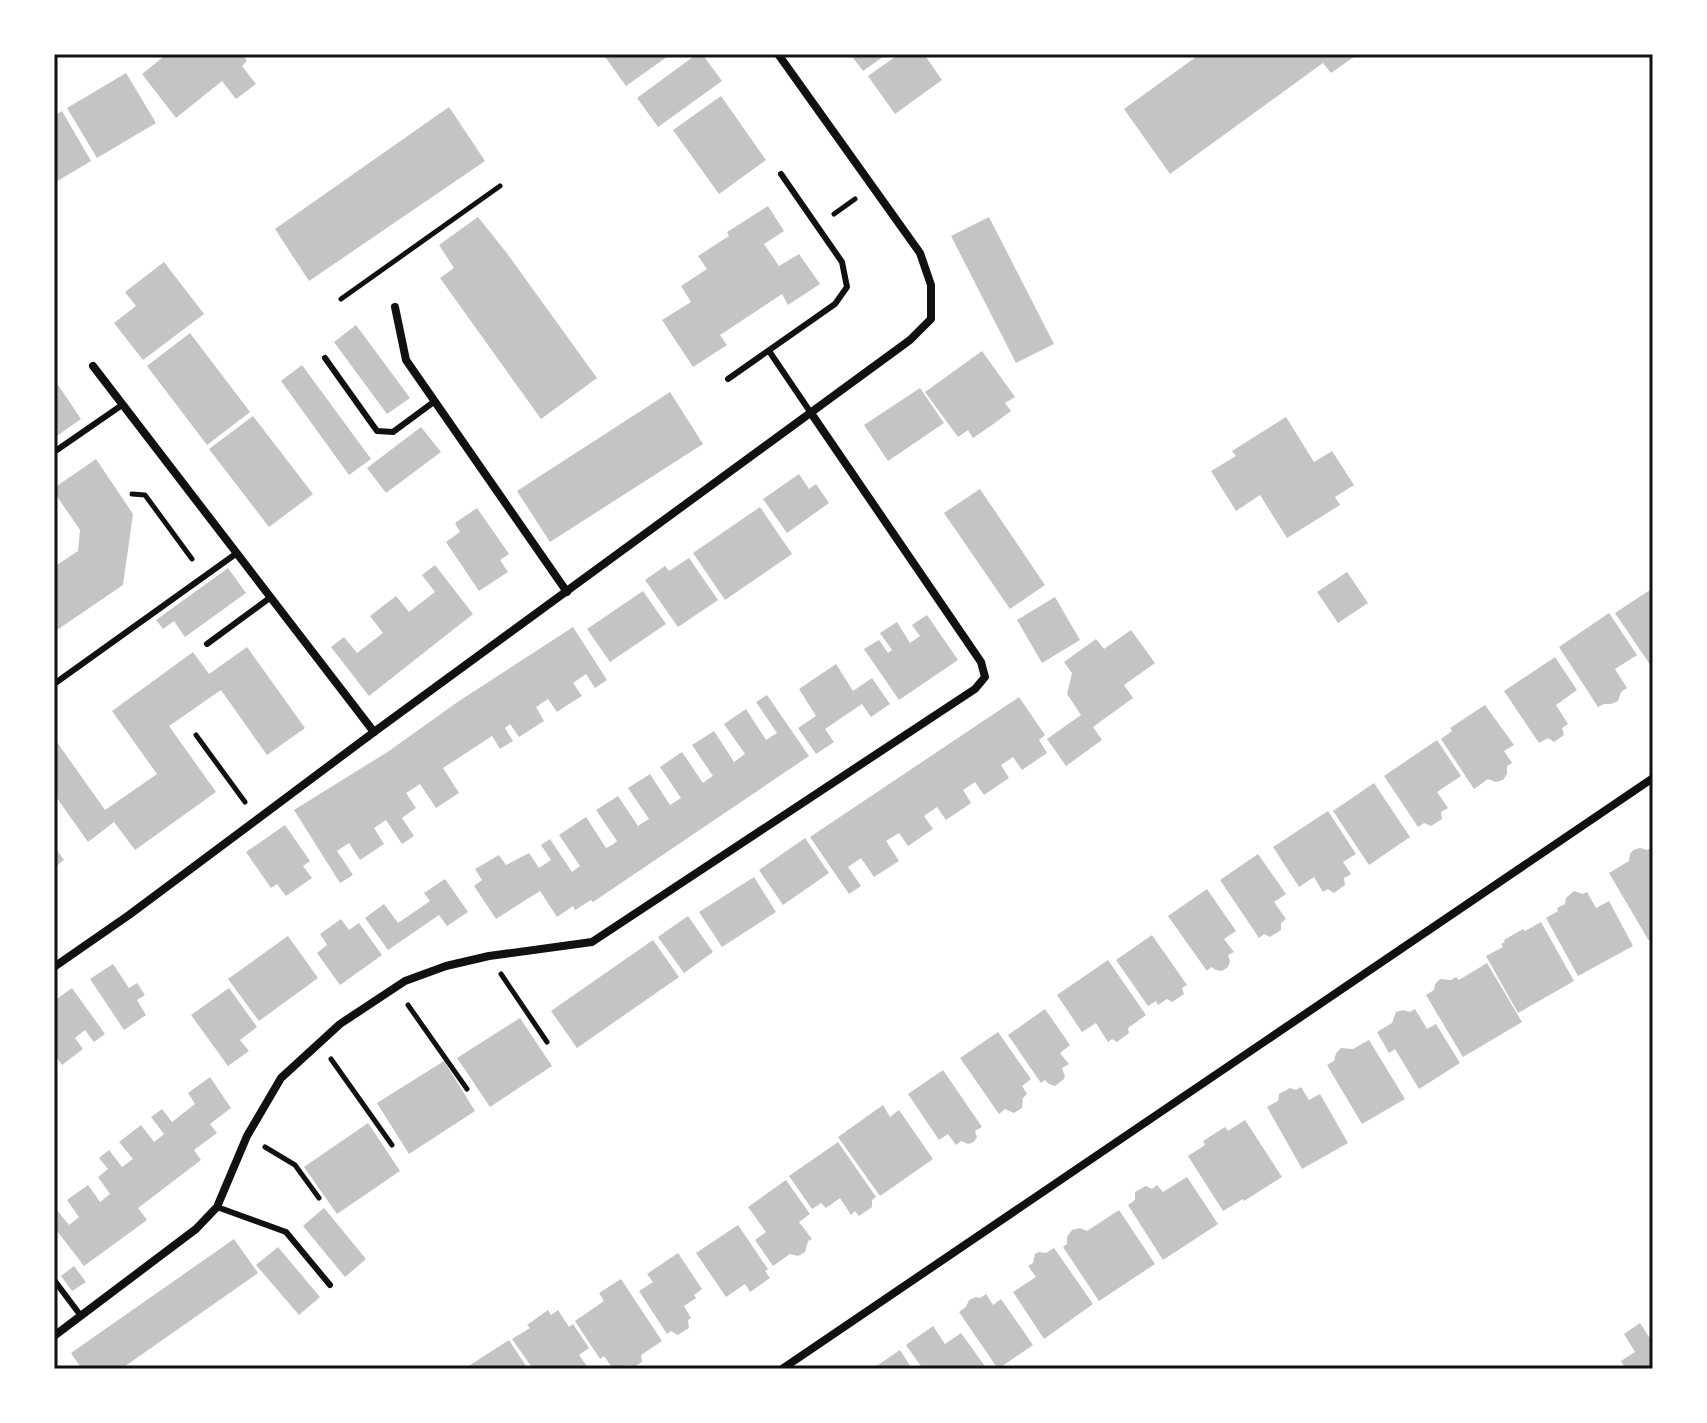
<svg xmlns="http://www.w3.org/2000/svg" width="1707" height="1423" font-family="'Open Sans',sans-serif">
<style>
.building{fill:#c4c4c4}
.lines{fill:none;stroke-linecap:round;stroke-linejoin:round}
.path{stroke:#111;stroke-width:5}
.service{stroke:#111;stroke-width:6}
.minor{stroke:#111;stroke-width:8}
.neatline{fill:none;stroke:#111;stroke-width:3}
</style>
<rect width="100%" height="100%" fill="#fff"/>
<g class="building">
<path d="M167 54H242L247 61 242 66 256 84 236 99 222 81 176 118 142 74Z"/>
<path d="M603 54H671L626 86Z"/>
<path d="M697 54H702L722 81 658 127 637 98Z"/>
<path d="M850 54H887L863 71Z"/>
<path d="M899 54H924L942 80 895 114 868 76Z"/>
<path d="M1200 54H1358L1331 73 1323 63 1170 174 1124 109Z"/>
<path d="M126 73 156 123 97 158 67 108Z"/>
<path d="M721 96 766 160 719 194 673 130Z"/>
<path d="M449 107 485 161 309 281 275 229Z"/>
<path d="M62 111 91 161 54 183V116Z"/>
<path d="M768 206 784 231 764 244 779 266 799 254 820 284 788 305 782 294 720 335 727 345 693 367 662 320 691 302 681 286 707 269 698 256 729 236 727 232Z"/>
<path d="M478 217 506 252 597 378 541 419 440 278 454 268 439 245Z"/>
<path d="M989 217 1054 344 1016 363 951 236Z"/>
<path d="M164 262 204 314 143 360 114 323 136 306 125 292Z"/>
<path d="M356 325 410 398 387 414 334 342Z"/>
<path d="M190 333 250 412 207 445 147 366Z"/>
<path d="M982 351 1015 397 1005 403 1011 411 992 425 973 438 968 430 958 437 925 392Z"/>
<path d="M302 365 371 459 349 475 281 381Z"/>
<path d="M54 379 81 419 54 438Z"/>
<path d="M920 388 944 423 888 461 864 425Z"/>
<path d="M670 392 703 444 550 542 517 491Z"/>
<path d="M253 416 313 494 269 527 209 449Z"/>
<path d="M1286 417 1314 462 1332 451 1354 485 1335 497 1340 505 1287 538 1260 495 1236 511 1211 471 1236 456 1232 451Z"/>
<path d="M421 427 441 452 386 493 367 468Z"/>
<path d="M96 459 133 514 123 585 54 632V567L78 551 80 530 54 492V488Z"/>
<path d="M799 474 809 489 816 484 829 503 787 533 763 499Z"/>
<path d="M980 489 1045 585 1010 609 944 513Z"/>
<path d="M760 507 792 554 725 600 693 553Z"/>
<path d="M477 508 509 554 500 560 508 572 479 591 446 542 460 532 455 523Z"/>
<path d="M689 558 718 600 678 627 645 580 665 566 669 571Z"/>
<path d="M435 565 473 614 369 696 331 647 344 637 357 653 383 633 370 616 396 596 409 612 435 592 422 575Z"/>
<path d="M228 568 246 593 185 637 174 621 163 629 156 620Z"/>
<path d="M1347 572 1368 603 1338 623 1317 592Z"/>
<path d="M1653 588V665L1651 666 1615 613Z"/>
<path d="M643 591 666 624 610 662 587 629Z"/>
<path d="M1055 597 1080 640 1042 663 1017 620Z"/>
<path d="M1609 613 1637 655 1615 669 1627 688 1621 692 1618 701 1611 704H1604L1598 707 1559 647Z"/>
<path d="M927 615 958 660 899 700 864 649 879 640 888 653 892 650 880 633 897 622 910 643 920 636 912 625Z"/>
<path d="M573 627 607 680 595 688 586 674 573 683 582 696 569 704 557 712 548 699 536 707 544 721 519 737 510 724 505 728 513 741 500 749 492 736 443 768 459 793 436 808 420 784 406 793 416 808 402 818 414 836 402 844 386 820 374 828 384 844 360 860 349 843 337 851 353 875 340 883 294 810 389 751 459 701Z"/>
<path d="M1131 630 1155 663 1124 685 1133 698 1093 727 1102 740 1066 766 1047 739 1081 715 1067 694 1072 673 1064 662 1096 639 1104 649Z"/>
<path d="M247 647 305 728 267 755 221 690 169 726 216 792 135 850 114 822 88 842 54 794V738L105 810 157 774 112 711 193 652 209 674Z"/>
<path d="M1555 657 1577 690 1556 705 1568 724 1562 728 1564 735 1554 742 1548 738 1539 743 1504 691Z"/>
<path d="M836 664 853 691 872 678 890 704 871 717 862 704 825 729 834 742 816 754 798 728 816 716 799 689Z"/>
<path d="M767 695 809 756 593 902 591 900 575 910 573 906 557 917 540 891 496 919 474 886 482 880 475 869 499 855 506 865 529 853 539 868 551 860 541 845 550 839 572 872 580 866 559 835 586 817 606 848 612 845 617 841 596 810 618 796 638 826 644 822 649 819 628 788 650 774 670 805 681 798 660 767 682 752 703 783 708 779 713 776 692 745 714 731 734 762 745 754 724 724 746 709 766 740 777 733 756 702Z"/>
<path d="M1019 697 1045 735 1039 740 1047 753 1022 770 1013 757 1001 765 1009 778 984 795 975 782 963 790 971 803 946 820 937 807 924 816 933 829 908 846 899 833 886 841 899 861 874 877 861 858 848 867 861 886 849 894 810 837Z"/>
<path d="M1485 705 1514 745 1504 751 1512 763 1507 766V774L1503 780 1496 782 1488 779 1474 789 1441 739 1452 731 1450 728Z"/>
<path d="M1437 740 1461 776 1437 792 1448 808 1441 812 1442 819 1431 826 1424 823 1418 827 1384 776Z"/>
<path d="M1374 783 1410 837 1369 865 1333 811Z"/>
<path d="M1328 811 1356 854 1343 862 1351 874 1344 878 1345 885 1334 893 1328 889 1323 892 1314 877 1299 887 1273 847Z"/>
<path d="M285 825 310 861 303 866 312 878 286 896 277 884 271 888 246 852Z"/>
<path d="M805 838 829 873 783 905 759 870Z"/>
<path d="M54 846 64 860 54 868Z"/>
<path d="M1653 847V938L1649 941 1609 873 1629 861 1630 854 1633 850 1640 848 1647 850Z"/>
<path d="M1258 854 1286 894 1274 902 1286 919 1281 923V930L1270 937 1264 934 1259 938 1220 880Z"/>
<path d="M754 877 776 912 722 947 699 912Z"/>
<path d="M445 879 468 912 447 926 439 915 388 950 365 918 384 904 398 923 430 901 424 893Z"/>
<path d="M1207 889 1236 931 1224 939 1234 952 1228 955 1230 961 1228 967 1222 971 1216 970 1211 967 1207 971 1168 916Z"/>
<path d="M1574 891 1583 894 1587 892 1596 908 1609 901 1633 946 1578 976 1546 918 1558 911 1557 908 1565 904 1566 898Z"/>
<path d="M688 916 713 952 684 973 658 937Z"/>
<path d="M341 919 349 930 359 923 382 955 340 985 317 953 327 945 320 934Z"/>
<path d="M1541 922 1574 981 1518 1013 1486 956 1503 947 1501 944 1505 942 1504 940 1523 929 1525 931Z"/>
<path d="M1152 935 1187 985 1182 988 1184 994 1172 1002 1167 999 1158 1005 1156 1001 1148 1006 1116 960Z"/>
<path d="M288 936 318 978 259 1021 228 979Z"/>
<path d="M653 940 679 977 577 1048 551 1011Z"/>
<path d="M1108 960 1146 1015 1128 1028 1129 1033 1117 1042 1112 1039 1108 1042 1096 1023 1082 1032 1057 995Z"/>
<path d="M1487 963 1522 1022 1463 1057 1426 995 1434 990 1435 984 1440 979 1451 980 1456 977 1459 980Z"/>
<path d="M113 964 129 988 137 983 145 995 137 1000 146 1015 124 1030 90 979Z"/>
<path d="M72 988 105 1034 94 1042 85 1030 75 1038 83 1049 62 1065 54 1054V1001Z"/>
<path d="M229 988 257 1027 240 1040 249 1051 228 1066 191 1015Z"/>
<path d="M1045 1009 1070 1045 1060 1053 1069 1064 1062 1068 1065 1076 1064 1079 1055 1086 1049 1084 1045 1080 1041 1083 1008 1035Z"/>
<path d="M1415 1009 1427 1029 1436 1024 1460 1063 1419 1089 1395 1049 1389 1053 1377 1032 1392 1023 1396 1012 1403 1010 1410 1012Z"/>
<path d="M520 1018 552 1066 490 1107 457 1058Z"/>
<path d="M998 1032 1031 1079 1022 1086 1027 1094 1023 1098 1022 1108 1014 1113 1005 1109 999 1114 960 1058Z"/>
<path d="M1369 1040 1405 1099 1362 1124 1327 1065 1334 1061 1336 1053 1341 1048 1353 1049Z"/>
<path d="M444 1061 475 1111 409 1154 377 1103Z"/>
<path d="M943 1070 982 1127 975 1131 977 1137 974 1142 968 1144 961 1141 956 1145 948 1134 939 1140 908 1094Z"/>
<path d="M210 1077 231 1108 210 1124 217 1133 194 1150 201 1160 138 1208 147 1220 84 1266 54 1227V1210L56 1209 69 1225 79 1217 67 1200 88 1185 100 1202 110 1194 98 1177 108 1169 99 1158 109 1150 122 1167 133 1159 119 1142 141 1125 154 1142 164 1134 151 1117 162 1109 172 1122 195 1104 188 1093Z"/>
<path d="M1301 1087 1309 1100 1320 1094 1348 1143 1302 1169 1267 1107 1278 1101 1279 1094 1290 1088 1296 1090Z"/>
<path d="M883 1105 890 1117 899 1110 933 1159 880 1196 838 1137Z"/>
<path d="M1245 1120 1282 1177 1244 1201 1243 1199 1223 1211 1188 1156 1205 1145 1203 1141 1225 1127 1228 1131Z"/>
<path d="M368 1123 400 1171 337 1214 304 1167Z"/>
<path d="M838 1142 876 1197 872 1200V1207L859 1216 855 1211 851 1215 840 1198 826 1208 821 1203 812 1209 789 1176Z"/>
<path d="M1187 1177 1218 1224 1163 1260 1128 1205 1135 1200V1192L1146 1186 1152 1189 1157 1185 1163 1192Z"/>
<path d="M786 1180 810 1214 799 1222 812 1239 808 1241 805 1252 798 1256 790 1254 773 1266 755 1240 766 1232 748 1207Z"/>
<path d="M324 1208 366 1259 345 1277 303 1226Z"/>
<path d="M1119 1210 1155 1264 1099 1301 1063 1247 1067 1244V1237L1072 1230 1080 1228 1087 1231Z"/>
<path d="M738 1225 768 1269 765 1271 770 1278 750 1292 745 1284 726 1297 696 1253Z"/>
<path d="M234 1239 258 1273 121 1369H82L71 1353Z"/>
<path d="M278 1247 320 1297 299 1315 256 1265Z"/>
<path d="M1054 1248 1093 1304 1044 1339 1013 1292 1036 1277 1028 1266 1033 1263 1035 1254 1039 1252 1046 1253Z"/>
<path d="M678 1253 702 1289 694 1295 696 1298 684 1306 691 1318 688 1320 689 1328 678 1335 671 1331 667 1334 639 1291 653 1282 647 1274Z"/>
<path d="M74 1266 86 1282 72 1291 61 1276Z"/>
<path d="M621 1279 662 1341 641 1355 642 1362 631 1369 626 1365 620 1369H613L604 1356 600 1359 575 1321 604 1301 599 1293Z"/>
<path d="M986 1294 993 1305 1001 1299 1033 1345 998 1369 959 1312 966 1307 969 1300 976 1297 980 1298Z"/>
<path d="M548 1310 551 1315 558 1310 569 1327 573 1324 589 1348 579 1355 589 1369H533L512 1339 530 1328 527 1325Z"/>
<path d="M1640 1323 1653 1343V1369H1626L1621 1361 1635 1352 1624 1334Z"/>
<path d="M933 1326 945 1344 961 1333 987 1369H923L906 1345Z"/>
<path d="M509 1340 528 1369H464Z"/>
<path d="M900 1350 912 1369H872Z"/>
</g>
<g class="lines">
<g class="path">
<path d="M834 214 855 199"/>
<path d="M341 299 500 186"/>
<path d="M132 494 145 495 192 559"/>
<path d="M196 735 245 802"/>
<path d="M501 974 547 1042"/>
<path d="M408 1005 467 1089"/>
<path d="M331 1059 392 1145"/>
<path d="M265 1147 295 1165 319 1198"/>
</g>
<g class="service">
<path d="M769 351 811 413"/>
<path d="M325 358 377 431 393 432 435 401"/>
<path d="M728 379 835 304 847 287 842 262 781 174"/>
<path d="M54 452 122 405"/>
<path d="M207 644 271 597"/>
<path d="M54 684 237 553"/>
<path d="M217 1207 286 1232 330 1285"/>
<path d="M54 1280 81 1316"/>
</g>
<g class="minor">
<path d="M395 307 406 360 567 592"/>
<path d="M93 366 374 732"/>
<path d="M54 967 129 915 374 732 910 340 931 319V285L920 253 778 54"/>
<path d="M54 1336 196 1229 217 1207 247 1136 281 1078 340 1024 405 981 446 966 489 956 592 942 975 689 985 677 981 662 811 413"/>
<path d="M782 1369 1653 778"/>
</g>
</g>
<rect width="1707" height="1423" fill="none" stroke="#ffffff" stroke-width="112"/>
<rect x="56" y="56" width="1595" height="1311" class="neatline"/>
</svg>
